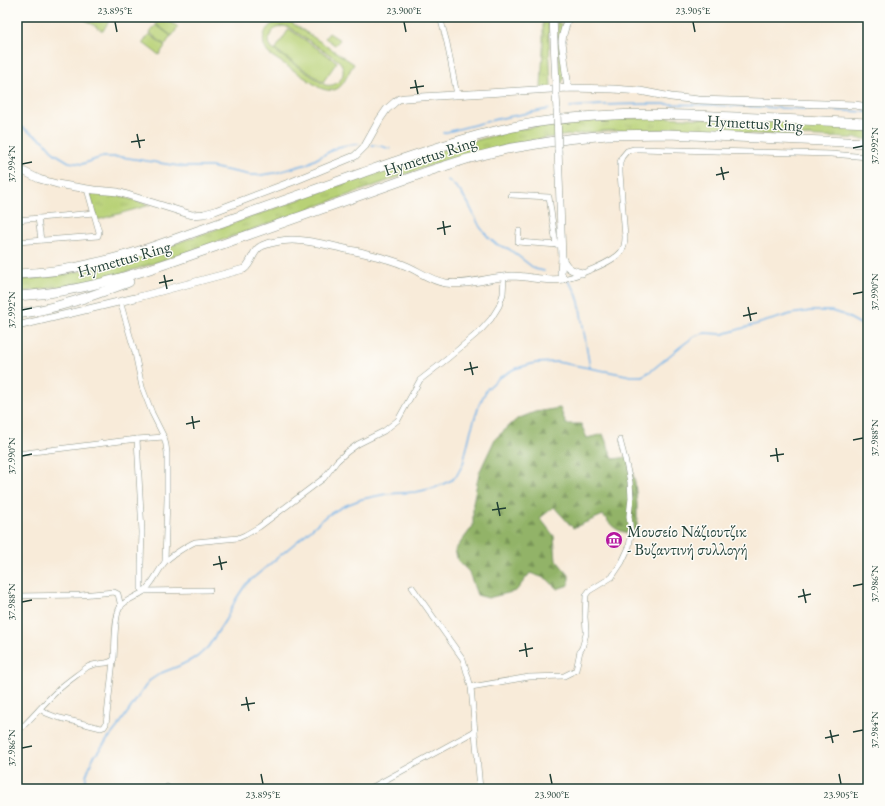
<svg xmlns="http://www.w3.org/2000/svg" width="885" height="806" font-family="'EB Garamond',serif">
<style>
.grass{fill:url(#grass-tufts);stroke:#6c8755}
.forest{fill:url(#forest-firs);stroke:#58784e}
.pitch{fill:#b8d176;stroke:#6c8755;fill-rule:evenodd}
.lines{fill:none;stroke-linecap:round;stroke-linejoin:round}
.stream{stroke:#76b4e9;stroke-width:1.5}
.street-casing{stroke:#8c9486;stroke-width:6}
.secondary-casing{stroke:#8c9486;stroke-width:8}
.highway-casing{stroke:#8c9486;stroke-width:10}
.street{stroke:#fff;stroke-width:5}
.secondary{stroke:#fff;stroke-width:7}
.highway{stroke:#fff;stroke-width:9}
.secondary-bridge-casing{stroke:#8c9486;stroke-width:8;stroke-linecap:butt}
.secondary-bridge{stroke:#fff;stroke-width:7}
.ticks{fill:none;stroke:#1f3d34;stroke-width:1.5}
.labels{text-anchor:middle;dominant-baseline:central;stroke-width:3;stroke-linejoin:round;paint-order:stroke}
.street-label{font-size:16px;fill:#1f3d34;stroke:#fdfcf7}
.poi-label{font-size:16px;fill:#1f3d34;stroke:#fdfcf7;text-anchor:start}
.neatline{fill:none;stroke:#1f3d34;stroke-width:1.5}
.ticks-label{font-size:10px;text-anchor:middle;fill:#1f3d34}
</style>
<defs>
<pattern id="grass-tufts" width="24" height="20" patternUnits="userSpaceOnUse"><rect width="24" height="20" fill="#b8d176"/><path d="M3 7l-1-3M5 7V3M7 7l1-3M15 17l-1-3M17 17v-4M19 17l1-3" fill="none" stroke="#9eb467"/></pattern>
<pattern id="forest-firs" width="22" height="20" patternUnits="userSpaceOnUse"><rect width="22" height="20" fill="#92b367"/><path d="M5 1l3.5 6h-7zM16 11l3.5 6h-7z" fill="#779356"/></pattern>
</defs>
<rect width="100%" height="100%" fill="#fdfcf7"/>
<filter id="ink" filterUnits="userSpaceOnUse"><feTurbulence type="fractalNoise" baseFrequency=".025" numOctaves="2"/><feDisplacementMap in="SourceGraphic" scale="8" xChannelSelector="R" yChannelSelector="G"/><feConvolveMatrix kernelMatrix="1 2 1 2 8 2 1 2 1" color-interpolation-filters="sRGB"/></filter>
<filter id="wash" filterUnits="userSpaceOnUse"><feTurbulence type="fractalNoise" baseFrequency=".012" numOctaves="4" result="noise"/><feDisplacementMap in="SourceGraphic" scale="16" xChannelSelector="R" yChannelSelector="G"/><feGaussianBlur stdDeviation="0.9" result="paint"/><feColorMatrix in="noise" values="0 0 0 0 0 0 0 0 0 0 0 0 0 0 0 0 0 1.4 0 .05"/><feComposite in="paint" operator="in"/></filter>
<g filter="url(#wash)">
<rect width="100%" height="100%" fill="#f8ebd9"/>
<g class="grass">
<path d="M543 17H548L551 87 541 88 543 49Z"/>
<path d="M557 22C560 23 562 24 562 27L564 77 563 81 560 85Z"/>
<path d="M660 117 868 126V139L659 130 602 131 546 138 518 143 435 164 189 252 127 272 97 280 39 290 17 292V280L38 278 66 274 94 268 123 261 151 252 211 231 430 153 514 130 573 121Z"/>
<path d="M95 193H110L150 205 97 220 90 195 91 194Z"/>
</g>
<path class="forest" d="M560 408 566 424H581L587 438 603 434 613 459 629 457 635 482 637 504V535C618 531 615 531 603 515L573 528 554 507 540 518 554 536 556 560 569 575V585L557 589 547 579 530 573 516 591 488 598 477 595 469 572 458 561 455 550 473 526V503L479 473 495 439 517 419 535 412Z"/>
<g class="pitch">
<path d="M81 17H111L103 31Z"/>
<path d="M161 17H164L178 27 172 36 156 24Z"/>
<path d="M286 19 354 64C344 78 343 97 320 88L269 54C260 44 262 29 274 23 278 20 283 22 286 19ZM283 26 288 27 290 28 339 61C349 72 340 88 325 85L272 49C265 39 271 28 283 26Z"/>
<path d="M156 25 171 36 165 45 150 33Z"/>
<path d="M289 29 337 62 323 82 275 50Z"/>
<path d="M329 33 340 40 335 45 325 38Z"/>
<path d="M149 34 165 46 159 55 143 43Z"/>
</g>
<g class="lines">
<g class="stream">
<path d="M570 107C616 103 661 104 707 105 761 107 814 109 868 112"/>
<path d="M17 126 23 128 44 141 54 153 69 162 82 164 102 157H122L185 167H211L250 175H261L275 173 307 164 338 147 348 145 359 144"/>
<path d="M443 133 497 119 549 109"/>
<path d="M372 145 381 146 390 149"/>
<path d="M448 180 457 188 462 194 468 203 480 227 488 237 496 244 509 249 535 269 544 271"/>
<path d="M568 281 575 290 579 302 590 368"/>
<path d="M85 789 86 776 93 758 119 725 149 681 161 673 179 666 197 657 208 647 226 619 236 599 246 584 307 533 326 516 344 506 362 499 386 494 416 492 434 488 452 480 457 475 463 464 471 430 479 405 487 389 499 378 514 369 535 363 557 362 616 373 631 376H642L651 371 680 347 695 336 704 333 723 334 791 314 811 311H831L842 314 868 328"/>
</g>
</g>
</g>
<g filter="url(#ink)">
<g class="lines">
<g class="street-casing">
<g id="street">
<path d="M303 17 306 19"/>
<path d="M440 17 447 43 457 95"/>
<path d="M511 195 549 197 556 245"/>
<path d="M38 218 41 240"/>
<path d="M17 220 94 213"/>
<path d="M519 231 518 242 558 245"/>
<path d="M17 242 98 236 99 232 87 189"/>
<path d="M563 279C577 276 612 263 621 252 624 248 625 243 625 237L620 173V162L622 157 627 151 634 149H640L831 154 868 157"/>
<path d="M120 301 135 353 142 387 152 413 164 437 166 445 167 453V499L165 561"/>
<path d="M137 439 142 532 141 564V589L143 591 210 590"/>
<path d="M17 454 137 439 164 437"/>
<path d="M412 587 463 659 471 687 480 789"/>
<path d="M17 596 81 595 114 592 118 594 121 607"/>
<path d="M471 687 529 677 564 676 576 670 580 651 582 648 586 634V630L585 617 586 595 589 591 612 577 622 562 629 547 631 534 629 516 631 498 630 482 626 463 620 440"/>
<path d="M40 709 46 713 56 717 101 728 104 727 106 724 113 661"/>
<path d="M17 732C31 720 42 705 56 692 65 683 76 676 86 668 95 661 109 666 114 659 115 647 114 617 120 607 125 600 136 597 143 592 153 584 157 572 165 562 169 557 188 545 195 542L238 538 245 535 259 527 324 478 337 461 347 452 358 444 384 431 398 420 420 380 447 359 481 330 491 319 499 306 503 294 504 277"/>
<path d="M165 789 167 787"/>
<path d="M369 789 475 731"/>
</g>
</g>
<g class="secondary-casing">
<g id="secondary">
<path d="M553 17 556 85"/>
<path d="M565 17 567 19C566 27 562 34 562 42L568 88"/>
<path d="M556 95 557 110"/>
<path d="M558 148 562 258 561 273 563 279"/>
<path d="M17 168 39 179 57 184 94 190 107 191 118 192 192 215 204 214 215 211 294 181 355 156 365 146 380 119 387 109 395 102 399 99 405 98 568 88 613 89 640 91 671 97 699 100 855 105 868 107"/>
<path d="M562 258C567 269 571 270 582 273"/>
<path d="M17 326 135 298 244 269C252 263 252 252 260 247 266 243 284 240 292 240 313 240 334 247 355 251 371 255 388 258 404 265 418 270 430 281 446 283 468 286 490 277 512 276 529 276 546 282 563 279"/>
</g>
</g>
<g class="highway-casing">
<g id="highway">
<path d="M17 274C42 273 67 270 91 264 134 255 175 239 217 224 265 207 313 190 362 173 411 156 462 138 513 127 588 111 660 113 736 117 780 119 824 121 868 123"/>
<path d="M17 296C93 292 163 265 234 240 299 217 364 194 429 171L467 159 507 149 567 139 607 135 668 134 868 143"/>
<path d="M17 314C56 309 92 296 129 282"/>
</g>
</g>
<use href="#street" class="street"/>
<use href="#secondary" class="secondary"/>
<use href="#highway" class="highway"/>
<g class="secondary-bridge-casing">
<g id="secondary-bridge">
<path d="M556 85V95"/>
<path d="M557 110 558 148"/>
</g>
</g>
<use href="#secondary-bridge" class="secondary-bridge"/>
</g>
</g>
<path class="ticks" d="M115 22 117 32M404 22 406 32M693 22 695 32M415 80 418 94M410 88 424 86M137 134 140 148M131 142 145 140M853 148 863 146M22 164 32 162M721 167 724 180M716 175 729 172M443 221 445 235M437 229 451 226M164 275 167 289M159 283 173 280M853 294 863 292M748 307 751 321M22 310 32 308M743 316 757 313M470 362 473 375M464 370 478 367M192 416 194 429M186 424 200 421M853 440 863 438M776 448 778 462M22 456 32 454M770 456 784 454M497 502 500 516M492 510 506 508M219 556 222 570M213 565 227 562M853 586 863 584M803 589 806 603M798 597 811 594M22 602 32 600M525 643 527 657M519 651 533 648M246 697 249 711M241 705 255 703M830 730 833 743M853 732 863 730M825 738 839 735M22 748 32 746M261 774 263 784M550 774 552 784M839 774 841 784"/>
<defs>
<g id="museum-disc" transform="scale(0.9)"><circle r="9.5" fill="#b5179e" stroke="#fdfcf7"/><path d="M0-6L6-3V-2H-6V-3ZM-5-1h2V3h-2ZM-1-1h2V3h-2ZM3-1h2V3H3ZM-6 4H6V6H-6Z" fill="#fff"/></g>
</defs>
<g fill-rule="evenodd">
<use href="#museum-disc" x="614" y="540"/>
</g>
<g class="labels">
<g class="street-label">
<text transform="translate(755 123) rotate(3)">Hymettus Ring</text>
<text transform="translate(430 156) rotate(-18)">Hymettus Ring</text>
<text transform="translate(124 259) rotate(-16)">Hymettus Ring</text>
</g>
<g class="poi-label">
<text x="627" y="531">Μουσείο Νάζιουτζικ<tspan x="627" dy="18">- Βυζαντινή συλλογή</tspan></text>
</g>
</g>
<rect width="885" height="806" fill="none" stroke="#fdfcf7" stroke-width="44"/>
<rect x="22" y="22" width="841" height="762" class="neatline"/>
<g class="ticks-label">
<text x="115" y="14">23.895°E</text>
<text x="404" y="14">23.900°E</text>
<text x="693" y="14">23.905°E</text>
<text transform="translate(874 146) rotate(-90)" y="4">37.992°N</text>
<text transform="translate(11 164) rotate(-90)" y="4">37.994°N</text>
<text transform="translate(874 292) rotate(-90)" y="4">37.990°N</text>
<text transform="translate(11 310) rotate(-90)" y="4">37.992°N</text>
<text transform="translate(874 438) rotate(-90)" y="4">37.988°N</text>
<text transform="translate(11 456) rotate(-90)" y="4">37.990°N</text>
<text transform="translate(874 584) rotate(-90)" y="4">37.986°N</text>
<text transform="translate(11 602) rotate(-90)" y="4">37.988°N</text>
<text transform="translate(874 730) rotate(-90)" y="4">37.984°N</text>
<text transform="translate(11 748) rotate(-90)" y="4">37.986°N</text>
<text x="263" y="798">23.895°E</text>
<text x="552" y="798">23.900°E</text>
<text x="841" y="798">23.905°E</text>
</g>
</svg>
